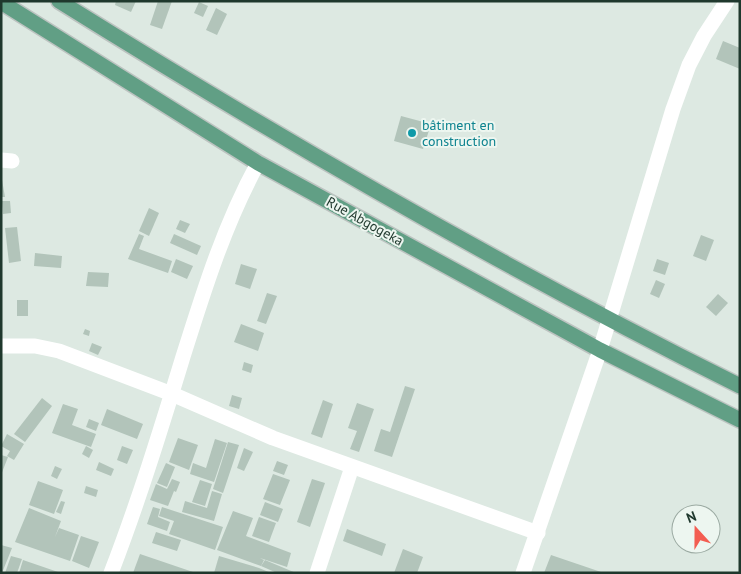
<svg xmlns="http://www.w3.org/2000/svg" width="741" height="574" font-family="'PT Sans',sans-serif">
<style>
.building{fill:#b2c4ba}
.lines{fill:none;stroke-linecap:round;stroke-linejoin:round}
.primary-casing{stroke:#bcc3c0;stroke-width:18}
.minor{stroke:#fff;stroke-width:15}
.primary{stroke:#619f85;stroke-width:15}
.culture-dot{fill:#0f9aa8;stroke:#edf6f0;stroke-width:2}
.labels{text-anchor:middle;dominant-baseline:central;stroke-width:4;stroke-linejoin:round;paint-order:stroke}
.culture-label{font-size:14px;fill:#0d838f;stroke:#edf6f0;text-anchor:start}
.street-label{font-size:14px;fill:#1f382d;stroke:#edf6f0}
</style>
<rect width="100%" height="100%" fill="#dde9e2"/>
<g class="building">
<path d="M116 1H136L131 12 115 5Z"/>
<path d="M158 1H172L162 29 150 25Z"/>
<path d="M199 2 208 6 203 17 194 13Z"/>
<path d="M216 8 227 14 217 35 206 30Z"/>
<path d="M723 41 740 48V69L716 59Z"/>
<path d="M401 116 431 124 423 149 394 141Z"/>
<path d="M1 180H2L5 197H1Z"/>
<path d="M2 201H10L11 213 3 214Z"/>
<path d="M149 208 159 213 149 236 139 231Z"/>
<path d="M180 220 190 224 185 233 176 229Z"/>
<path d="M17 227 21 261 9 263 5 228Z"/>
<path d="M139 234 144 236 139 249 172 261 168 273 128 259Z"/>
<path d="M174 234 201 246 197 255 170 243Z"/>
<path d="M701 235 714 240 706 261 693 256Z"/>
<path d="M35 253 62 256 61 268 34 266Z"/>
<path d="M176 259 193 266 187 279 171 272Z"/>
<path d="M657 259 669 263 665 275 653 271Z"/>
<path d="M241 264 257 269 250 289 235 284Z"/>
<path d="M88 272 109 273 108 287 86 286Z"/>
<path d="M656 280 665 284 659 298 650 294Z"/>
<path d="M267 293 277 296 266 324 257 321Z"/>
<path d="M718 294 728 303 716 316 706 307Z"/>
<rect x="17" y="300" width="11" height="16"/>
<path d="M241 324 264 333 258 351 234 342Z"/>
<path d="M85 329 90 331 89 336 83 334Z"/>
<path d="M92 343 102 347 98 355 89 351Z"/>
<path d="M244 362 253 365 251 373 242 370Z"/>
<path d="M405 386 415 389 392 457 374 451 381 429 390 432Z"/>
<path d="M232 395 242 398 239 409 229 406Z"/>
<path d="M42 398 52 406 25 442 14 434Z"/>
<path d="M323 400 333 404 322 438 311 434Z"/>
<path d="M357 403 374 409 359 452 350 449 357 431 348 428Z"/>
<path d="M63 404 78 409 72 425 96 434 91 447 52 433Z"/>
<path d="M107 409 143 424 137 439 101 425Z"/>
<path d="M89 419 99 423 96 431 86 427Z"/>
<path d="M7 434 24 444 14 460 7 456 10 451 1 446Z"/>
<path d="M178 438 198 445 189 470 169 462Z"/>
<path d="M215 439 227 443 214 482 190 474 193 463 206 468Z"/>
<path d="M228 442 239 445 223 493 213 489Z"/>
<path d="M86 446 93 450 89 458 82 454Z"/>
<path d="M122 446 133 450 127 464 117 460Z"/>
<path d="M244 448 253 452 244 471 237 468Z"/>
<path d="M1 455 8 457 1 475Z"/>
<path d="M277 461 288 465 284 475 273 471Z"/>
<path d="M99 462 114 469 111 476 96 470Z"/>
<path d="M166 463 175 467 167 487 157 483Z"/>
<path d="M55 466 62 469 57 479 51 476Z"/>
<path d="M273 474 290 480 280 505 263 499Z"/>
<path d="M172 479 180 482 176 492 174 491 168 506 150 500 156 484 167 489Z"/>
<path d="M312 479 325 483 310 527 297 522Z"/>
<path d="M200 480 212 484 205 506 192 502Z"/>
<path d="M38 481 63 490 54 514 29 505Z"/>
<path d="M86 486 98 490 96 497 84 493Z"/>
<path d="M212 491 222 494 214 521 182 512 185 501 207 508Z"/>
<path d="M61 501 65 502 61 514 56 512Z"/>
<path d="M265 502 283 509 278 522 260 515Z"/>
<path d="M153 507 160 509 158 517 170 522 167 531 147 524Z"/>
<path d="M162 507 223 527 215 550 169 534 174 521 159 516Z"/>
<path d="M29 508 61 521 55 537 59 528 79 535 70 561 15 542Z"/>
<path d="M233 511 253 518 246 536 291 553 287 567 260 558 264 560 261 566 217 550Z"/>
<path d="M259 517 276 523 269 542 252 536Z"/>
<path d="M347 529 386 544 382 556 343 541Z"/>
<path d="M156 532 181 540 177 551 152 543Z"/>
<path d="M81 536 99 542 89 568 72 561Z"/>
<path d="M1 545 12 548 2 573H1Z"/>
<path d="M403 549 423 557 417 573H394Z"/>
<path d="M140 554 193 572V573H133Z"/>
<path d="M551 555 601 572V573H544Z"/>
<path d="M11 556 22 559 17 573H5Z"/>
<path d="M219 556 259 568 271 573H214Z"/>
<path d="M23 560 58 572V573H19Z"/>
<path d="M265 560 296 573H277L261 566Z"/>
</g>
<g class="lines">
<g class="primary-casing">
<g id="primary">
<path d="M59 1C280 139 507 270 740 386"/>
<path d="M1 2 258 163 600 350 740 420"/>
</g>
</g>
<g class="minor">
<path d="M1 160 12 161"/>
<path d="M1 346H35L59 351 172 394 273 438 538 533"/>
<path d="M111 573C138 503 160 432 182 360 203 293 224 225 258 163"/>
<path d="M317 573 352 467"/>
<path d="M523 573 600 350 673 109 689 65 704 36 727 1"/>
</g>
<use href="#primary" class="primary"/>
</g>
<circle class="culture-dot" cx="412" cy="133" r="5"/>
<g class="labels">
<g class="culture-label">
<text x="422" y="125">bâtiment en<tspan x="422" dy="16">construction</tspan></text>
</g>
<g class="street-label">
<text transform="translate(365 221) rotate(29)">Rue Abgogeka</text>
</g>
</g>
<rect width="741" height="574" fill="none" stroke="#1f382d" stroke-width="5"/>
<g transform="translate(696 529) rotate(339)"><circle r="24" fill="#edf6f0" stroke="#9baaa2"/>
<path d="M0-4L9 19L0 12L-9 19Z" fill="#f35d51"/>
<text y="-8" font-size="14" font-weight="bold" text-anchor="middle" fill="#1f382d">N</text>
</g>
</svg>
